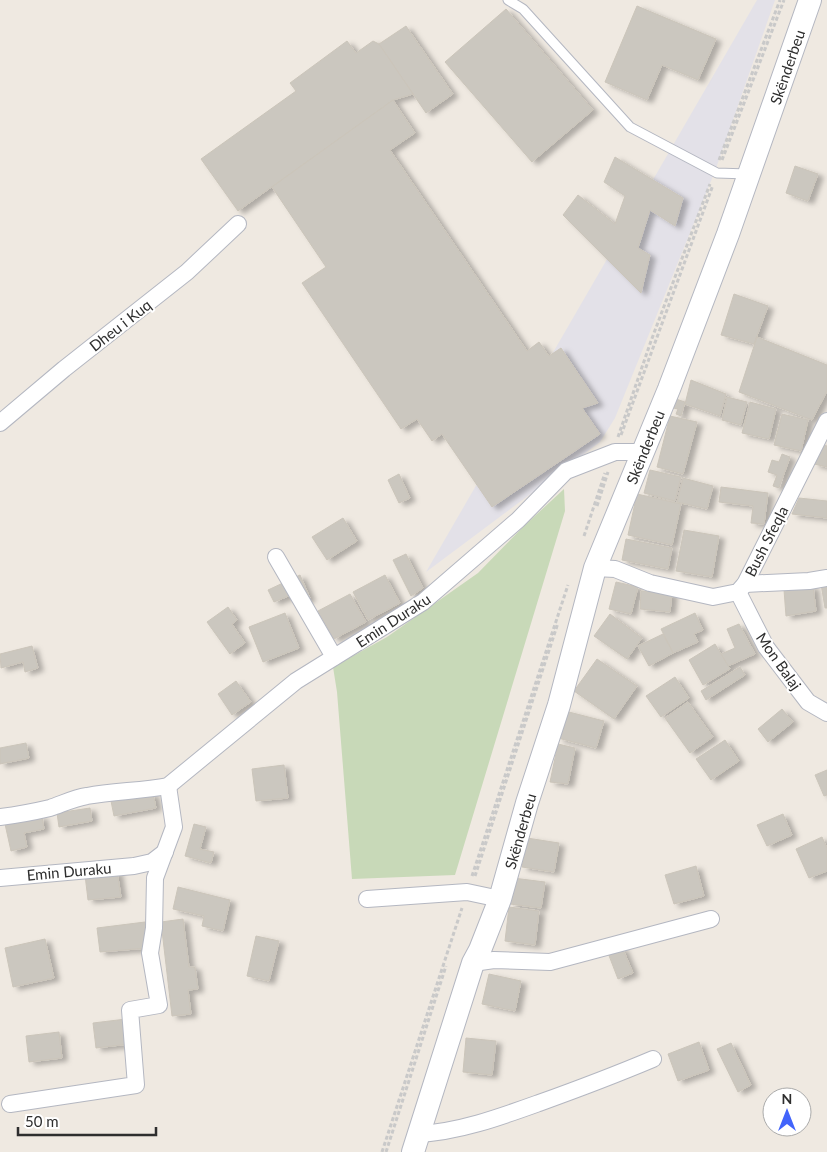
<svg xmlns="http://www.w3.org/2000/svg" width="827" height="1152" font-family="Lato,sans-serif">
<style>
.industrial{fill:#e3e1e8}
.cemetery{fill:#c8d9b8}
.building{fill:#cbc7bf;stroke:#cbc5ba;filter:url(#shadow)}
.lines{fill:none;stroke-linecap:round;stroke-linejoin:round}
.lane-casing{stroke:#b4b7c1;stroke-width:11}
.street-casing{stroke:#b4b7c1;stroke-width:18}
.secondary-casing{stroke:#b4b7c1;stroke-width:24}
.path{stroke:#c9c9c9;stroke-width:3;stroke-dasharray:4 2.5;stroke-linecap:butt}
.lane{stroke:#fff;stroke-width:9}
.street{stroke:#fff;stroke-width:16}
.secondary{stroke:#fff;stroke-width:22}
.labels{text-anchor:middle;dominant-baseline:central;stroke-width:4;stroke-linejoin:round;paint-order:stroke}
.street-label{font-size:15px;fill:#2e2e2e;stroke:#fff}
</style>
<defs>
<filter id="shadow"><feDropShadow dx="5.5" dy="3" stdDeviation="2.5" flood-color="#0004"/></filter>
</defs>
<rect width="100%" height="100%" fill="#efe9e1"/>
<path class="industrial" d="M757 0H775L715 171 615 418 600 442 426 572Z"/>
<path class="cemetery" d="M564 489 565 511 455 875 352 879 337 692 333 667 387 637 478 573 524 526Z"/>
<g class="building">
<path d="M637 6 716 39 698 80 662 65 647 100 605 82Z"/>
<path d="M506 9 593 110 532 162 445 62Z"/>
<path d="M406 26 453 94 426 113 379 44Z"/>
<path d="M347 41 356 53 373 41 379 44 413 94 393 100 238 211 201 159 296 91 290 83Z"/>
<path d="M393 100 415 133 390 150 527 351 539 342 549 356 561 348 598 403 582 408 600 434 492 507 442 434 432 441 417 419 401 429 302 283 326 267 272 187Z"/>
<path d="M615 157 683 198 675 226 650 210 638 248 650 255 641 293 563 215 578 195 615 224 625 196 604 182Z"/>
<path d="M795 166 818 174 808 201 786 193Z"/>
<path d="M734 294 768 306 754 344 721 335Z"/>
<path d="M757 337 827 365V391L812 420 739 392Z"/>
<path d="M691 380 726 394 720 416 685 404Z"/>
<path d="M727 397 747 402 741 425 722 420Z"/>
<path d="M676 399 685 402 681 416 676 414 678 409 673 408Z"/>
<path d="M750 402 776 409 769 439 742 433Z"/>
<path d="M782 414 808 420 801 451 774 445Z"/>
<path d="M670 416 697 422 683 474 657 467Z"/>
<path d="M818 444 827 446V467L814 464Z"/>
<path d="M782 454 790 457 779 488 773 486 777 475 768 472 772 460 779 462Z"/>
<path d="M650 470 681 477 675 501 644 493Z"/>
<path d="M399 474 410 498 399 503 388 480Z"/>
<path d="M683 478 713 486 707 509 677 502Z"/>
<path d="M721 487 768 493 764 524 751 523 753 506 719 502Z"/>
<path d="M637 494 681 504 672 545 628 535Z"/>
<path d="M799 498 827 501V518L792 514Z"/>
<path d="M343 518 357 541 327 560 312 537Z"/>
<path d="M684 530 719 536 712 577 676 571Z"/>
<path d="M626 539 672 548 668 569 622 560Z"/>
<path d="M406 554 423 588 411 596 393 560Z"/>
<path d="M300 575 310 598 295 605 291 595 274 602 268 590Z"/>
<path d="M385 575 400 603 368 620 353 592Z"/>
<path d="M616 582 638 587 631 614 609 609Z"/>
<path d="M827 583V608H825L821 584Z"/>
<path d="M813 586 816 611 786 616 784 590Z"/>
<path d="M641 591 672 593 670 612 640 609Z"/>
<path d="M350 594 366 622 334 639 318 611Z"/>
<path d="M228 607 237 620 232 624 245 643 230 654 207 622Z"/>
<path d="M285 613 299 648 263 662 249 627Z"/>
<path d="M695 613 703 630 694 634 698 642 673 653 661 629Z"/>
<path d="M610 614 642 638 627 659 594 636Z"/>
<path d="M739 624 755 654 728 666 721 654 735 648 727 629Z"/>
<path d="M663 634 673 653 649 666 638 646Z"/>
<path d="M715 644 730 669 703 685 689 660Z"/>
<path d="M32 646 38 668 25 672 23 662 1 668 0 654Z"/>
<path d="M597 659 637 686 614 719 574 691Z"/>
<path d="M740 667 745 675 706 700 701 691Z"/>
<path d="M675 677 689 698 661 717 646 696Z"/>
<path d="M236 681 251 702 232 715 218 694Z"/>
<path d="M688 702 713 737 690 753 665 718Z"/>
<path d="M782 709 793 722 768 742 758 729Z"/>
<path d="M565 711 604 721 596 748 558 738Z"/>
<path d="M725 740 739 761 711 780 696 759Z"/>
<path d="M26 743 29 758 0 764V748Z"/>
<path d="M558 744 575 748 568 784 550 782Z"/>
<path d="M284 765 288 798 256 801 252 769Z"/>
<path d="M827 770V795L824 796 815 775Z"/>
<path d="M153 793 156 808 114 816 111 801Z"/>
<path d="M90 808 92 821 59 827 57 813Z"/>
<path d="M783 814 792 835 767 846 757 825Z"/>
<path d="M42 816 44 829 24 833 27 847 11 851 5 824Z"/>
<path d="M194 824 206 827 200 849 214 852 211 863 185 856Z"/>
<path d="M822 837 827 848V871L809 878 796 849Z"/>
<path d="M527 838 559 843 554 872 522 867Z"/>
<path d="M696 866 704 896 674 904 665 875Z"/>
<path d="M117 871 121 897 88 900 85 875Z"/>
<path d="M513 878 545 882 541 908 510 904Z"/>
<path d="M178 887 230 900 223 931 202 926 204 916 173 909Z"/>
<path d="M509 907 539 911 535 945 505 941Z"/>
<path d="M183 919 189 967H195L198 989 188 990 191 1014 172 1016 161 922Z"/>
<path d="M145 922 148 948 100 952 97 928Z"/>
<path d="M256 936 279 941 269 981 247 976Z"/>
<path d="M45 939 54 978 13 987 5 948Z"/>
<path d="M622 947 633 973 618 979 608 953Z"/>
<path d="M489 974 521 981 515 1011 482 1004Z"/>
<path d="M126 1019 129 1044 96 1048 93 1023Z"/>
<path d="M59 1032 62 1058 29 1062 26 1036Z"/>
<path d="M466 1038 496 1041 492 1075 463 1072Z"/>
<path d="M699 1042 709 1070 678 1081 668 1054Z"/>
<path d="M731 1043 751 1085 738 1092 717 1049Z"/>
</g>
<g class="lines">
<g class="lane-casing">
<path id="lane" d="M508 0 523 9 630 127 717 173 748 174"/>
</g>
<g class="street-casing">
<g id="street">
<path d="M0 423 64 369 187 272 238 224"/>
<path d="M276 557 334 657"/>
<path d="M595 568 615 569 650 583 713 597 738 592 745 584 827 421"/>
<path d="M745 584 809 581 827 578"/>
<path d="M738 592 766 647 808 702 827 713"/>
<path d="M0 817C17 815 33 812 50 808 62 804 74 798 87 796 114 791 141 791 168 786L296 681 423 602 518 520 566 471 615 452H644"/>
<path d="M0 878 134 866 152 862 165 852"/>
<path d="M367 899 467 892 500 899"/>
<path d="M473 963 494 960 550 962 711 919"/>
<path d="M10 1104 136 1085 130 1010 159 1005 150 953 154 928 155 878 174 827 168 786"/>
<path d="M418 1134C459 1132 500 1117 539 1103 578 1089 615 1075 653 1059"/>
</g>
</g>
<g class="secondary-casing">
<path id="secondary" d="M413 1152 473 963 480 950 500 899 527 803 559 705 595 568 669 389 728 234 810 0"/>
</g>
<g class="path">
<path d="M719 160 780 0"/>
<path d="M722 160 784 0"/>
<path d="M621 435 713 185"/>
<path d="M618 437 651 341 710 184"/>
<path d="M597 506 608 472"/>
<path d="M584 536 605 473"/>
<path d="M472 876 568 585"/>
<path d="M475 876 558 623"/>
<path d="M382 1152 462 908"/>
<path d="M386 1152 446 966"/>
</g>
<use href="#lane" class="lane"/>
<use href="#street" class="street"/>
<use href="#secondary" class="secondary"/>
</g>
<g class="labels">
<g class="street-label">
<text transform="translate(787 67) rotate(-71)">Skënderbeu</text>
<text transform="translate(120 325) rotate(-38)">Dheu i Kuq</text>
<text transform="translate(645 447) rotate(-68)">Skënderbeu</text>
<text transform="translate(766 541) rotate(-63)">Bush Sfeqla</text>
<text transform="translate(393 620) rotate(-33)">Emin Duraku</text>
<text transform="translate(779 661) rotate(55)">Mon Balaj</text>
<text transform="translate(520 831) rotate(-74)">Skënderbeu</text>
<text transform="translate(69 871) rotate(-5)">Emin Duraku</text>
</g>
</g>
<g transform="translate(787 1112)"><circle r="24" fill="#ffffff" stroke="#ababab"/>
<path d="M0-4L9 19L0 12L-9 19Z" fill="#4264fb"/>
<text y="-8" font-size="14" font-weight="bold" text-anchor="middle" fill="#2e2e2e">N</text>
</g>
<path d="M18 1127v8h138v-8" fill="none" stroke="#2e2e2e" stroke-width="2.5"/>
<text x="25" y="1127" font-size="15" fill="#2e2e2e" stroke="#ffffff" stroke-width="4" paint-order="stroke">50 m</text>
</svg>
